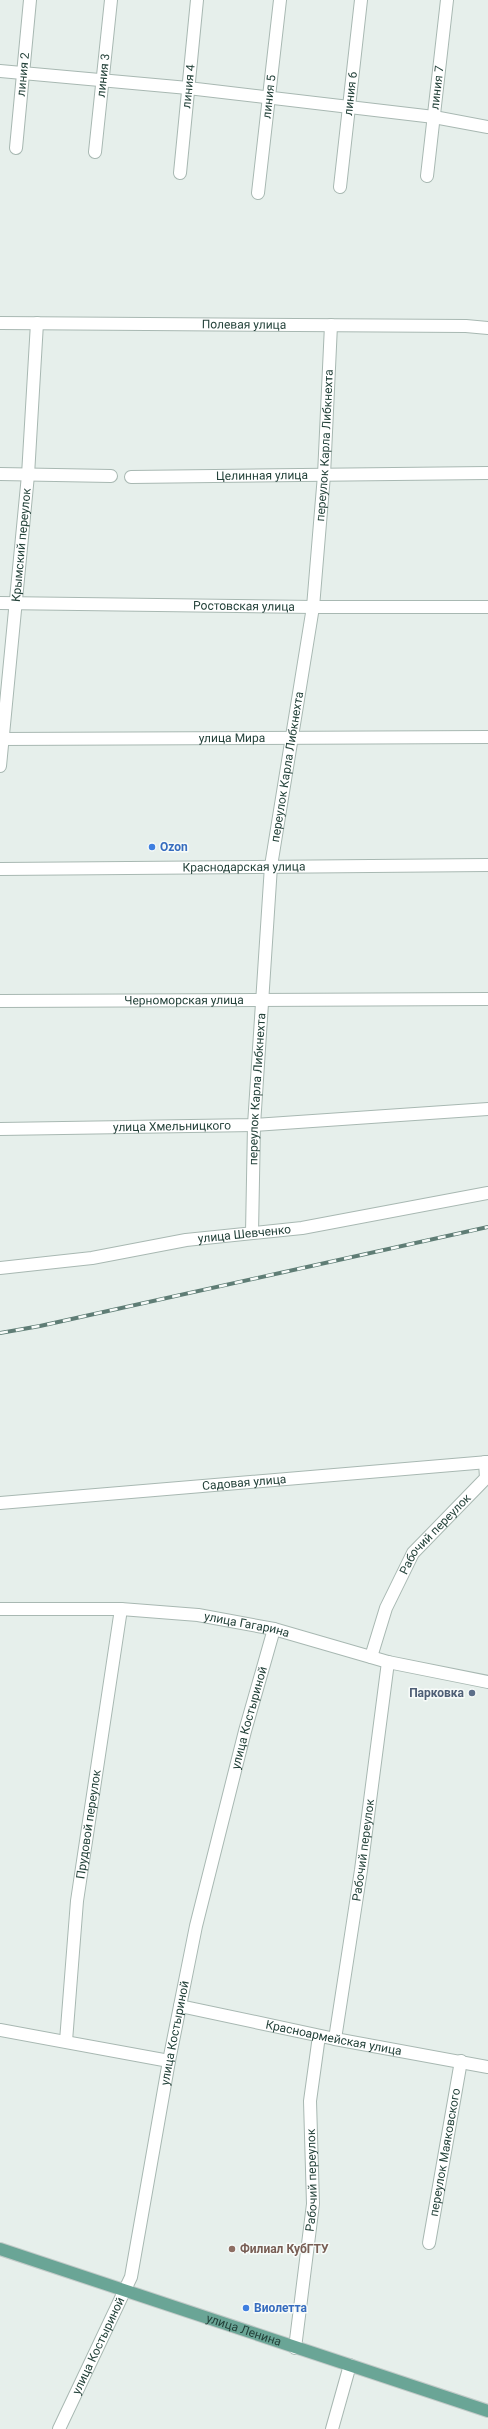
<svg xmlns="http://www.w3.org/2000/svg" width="488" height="2429" font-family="Roboto,sans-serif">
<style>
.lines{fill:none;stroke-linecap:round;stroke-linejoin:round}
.minor-casing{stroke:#a8b8b2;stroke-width:14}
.major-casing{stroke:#c2cac8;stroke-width:14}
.minor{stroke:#fff;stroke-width:12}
.major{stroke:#6aa596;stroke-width:12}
.rail-casing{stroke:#5f7d75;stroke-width:4}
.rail{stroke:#f7fbf9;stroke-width:2.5;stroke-dasharray:8;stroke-linecap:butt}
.shop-dot{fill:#3f7fe0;stroke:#f7fbf9;stroke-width:1.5}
.service-dot{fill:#5c6f8a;stroke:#f7fbf9;stroke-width:1.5}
.education-dot{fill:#8d6e63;stroke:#f7fbf9;stroke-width:1.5}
.labels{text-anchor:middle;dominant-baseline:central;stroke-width:3;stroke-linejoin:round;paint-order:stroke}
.street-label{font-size:12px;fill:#24423a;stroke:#f7fbf9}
.shop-label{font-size:12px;font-weight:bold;fill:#366cbe;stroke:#f7fbf9;text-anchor:start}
.service-label{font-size:12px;font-weight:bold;fill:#4e5e75;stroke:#f7fbf9;text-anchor:end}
.education-label{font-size:12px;font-weight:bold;fill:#785e54;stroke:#f7fbf9;text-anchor:start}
</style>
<rect width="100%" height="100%" fill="#e6efeb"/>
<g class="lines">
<g class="minor-casing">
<g id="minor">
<path d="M0 71 188 88 434 117 488 127"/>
<path id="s1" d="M16 148 30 0"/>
<path id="s2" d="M95 152 111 0"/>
<path id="s3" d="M180 173 197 0"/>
<path id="s4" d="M427 176 447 0"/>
<path id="s5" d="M340 187 361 0"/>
<path id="s6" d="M258 193 280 0"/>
<path id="s7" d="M0 323 466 326 488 328"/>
<path d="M0 474 111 476"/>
<path id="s8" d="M131 477 488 473"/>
<path id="s9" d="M0 603 313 607H488"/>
<path id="s10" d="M0 739 488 737"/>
<path id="s11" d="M0 766 28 475 37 323"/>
<path id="s12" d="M0 869 488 865"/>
<path id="s13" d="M0 1001 488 999"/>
<path id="s14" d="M0 1129 254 1125 488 1109"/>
<path id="s15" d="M252 1233 254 1125 271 866 313 607 324 475 331 325"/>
<path id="s16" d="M0 1268 92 1258 186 1240 302 1228 488 1193"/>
<path id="s17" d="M0 1503 488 1462"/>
<path id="s18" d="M0 1609H121L198 1615 274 1629 388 1662 488 1682"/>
<path id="s19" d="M371 1657 386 1608 413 1553 486 1478 485 1462"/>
<path id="s20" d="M180 2006 335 2039 488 2067"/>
<path d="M0 2030 169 2061"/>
<path id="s21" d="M335 2039 361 1870 388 1662"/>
<path id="s22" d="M66 2041 77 1901 121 1609"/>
<path id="s23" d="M429 2243 461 2061"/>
<path id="s24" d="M295 2348 313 2204 310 2101 319 2036"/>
<path id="s25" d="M59 2429 131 2277 169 2061 196 1926 245 1731 274 1629"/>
<path d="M332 2429 350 2365"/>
</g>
</g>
<g class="major-casing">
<g id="major">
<path id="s26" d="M0 2249 488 2411"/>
</g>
</g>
<use href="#minor" class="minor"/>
<use href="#major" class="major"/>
<g class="rail-casing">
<path id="rail" d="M0 1333 40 1326 488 1227"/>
</g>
<use href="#rail" class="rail"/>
</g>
<g class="shop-dot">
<circle cx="152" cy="847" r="4"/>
<circle cx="246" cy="2308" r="4"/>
</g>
<circle class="service-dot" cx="472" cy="1693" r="4"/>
<circle class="education-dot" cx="232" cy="2249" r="4"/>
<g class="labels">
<g class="street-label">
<text stroke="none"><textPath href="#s1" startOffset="74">линия 2</textPath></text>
<text stroke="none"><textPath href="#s2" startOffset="77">линия 3</textPath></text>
<text stroke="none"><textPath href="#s3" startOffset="87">линия 4</textPath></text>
<text stroke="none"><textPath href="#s4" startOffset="89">линия 7</textPath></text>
<text stroke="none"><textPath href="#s5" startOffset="94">линия 6</textPath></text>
<text stroke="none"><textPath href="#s6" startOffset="97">линия 5</textPath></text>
<text stroke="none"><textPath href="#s7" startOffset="244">Полевая улица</textPath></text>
<text stroke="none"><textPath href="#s15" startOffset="792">переулок Карла Либкнехта</textPath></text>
<text stroke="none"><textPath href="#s8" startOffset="131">Целинная улица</textPath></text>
<text stroke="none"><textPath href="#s11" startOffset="222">Крымский переулок</textPath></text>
<text stroke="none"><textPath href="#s9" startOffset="244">Ростовская улица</textPath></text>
<text stroke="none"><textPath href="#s10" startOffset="232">улица Мира</textPath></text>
<text stroke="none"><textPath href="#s15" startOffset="468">переулок Карла Либкнехта</textPath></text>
<text stroke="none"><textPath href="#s12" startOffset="244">Краснодарская улица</textPath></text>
<text stroke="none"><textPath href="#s13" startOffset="184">Черноморская улица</textPath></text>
<text stroke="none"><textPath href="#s15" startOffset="144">переулок Карла Либкнехта</textPath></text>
<text stroke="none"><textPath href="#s14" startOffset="172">улица Хмельницкого</textPath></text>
<text stroke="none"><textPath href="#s16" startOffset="247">улица Шевченко</textPath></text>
<text stroke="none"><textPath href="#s17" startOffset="245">Садовая улица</textPath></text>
<text stroke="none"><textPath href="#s19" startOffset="141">Рабочий переулок</textPath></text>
<text stroke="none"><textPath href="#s18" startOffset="248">улица Гагарина</textPath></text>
<text stroke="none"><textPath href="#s25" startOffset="740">улица Костыриной</textPath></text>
<text stroke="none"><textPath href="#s22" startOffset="218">Прудовой переулок</textPath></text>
<text stroke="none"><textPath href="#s21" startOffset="191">Рабочий переулок</textPath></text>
<text stroke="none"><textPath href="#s25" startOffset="416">улица Костыриной</textPath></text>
<text stroke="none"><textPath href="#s20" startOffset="157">Красноармейская улица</textPath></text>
<text stroke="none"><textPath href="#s23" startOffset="92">переулок Маяковского</textPath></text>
<text stroke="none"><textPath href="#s24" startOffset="169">Рабочий переулок</textPath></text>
<text stroke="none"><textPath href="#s26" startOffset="257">улица Ленина</textPath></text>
<text stroke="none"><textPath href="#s25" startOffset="92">улица Костыриной</textPath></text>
</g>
<g class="shop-label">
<text x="160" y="847">Ozon</text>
<text x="254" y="2308">Виолетта</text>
</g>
<g class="service-label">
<text x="464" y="1693">Парковка</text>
</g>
<g class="education-label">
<text x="240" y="2249">Филиал КубГТУ</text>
</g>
</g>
</svg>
